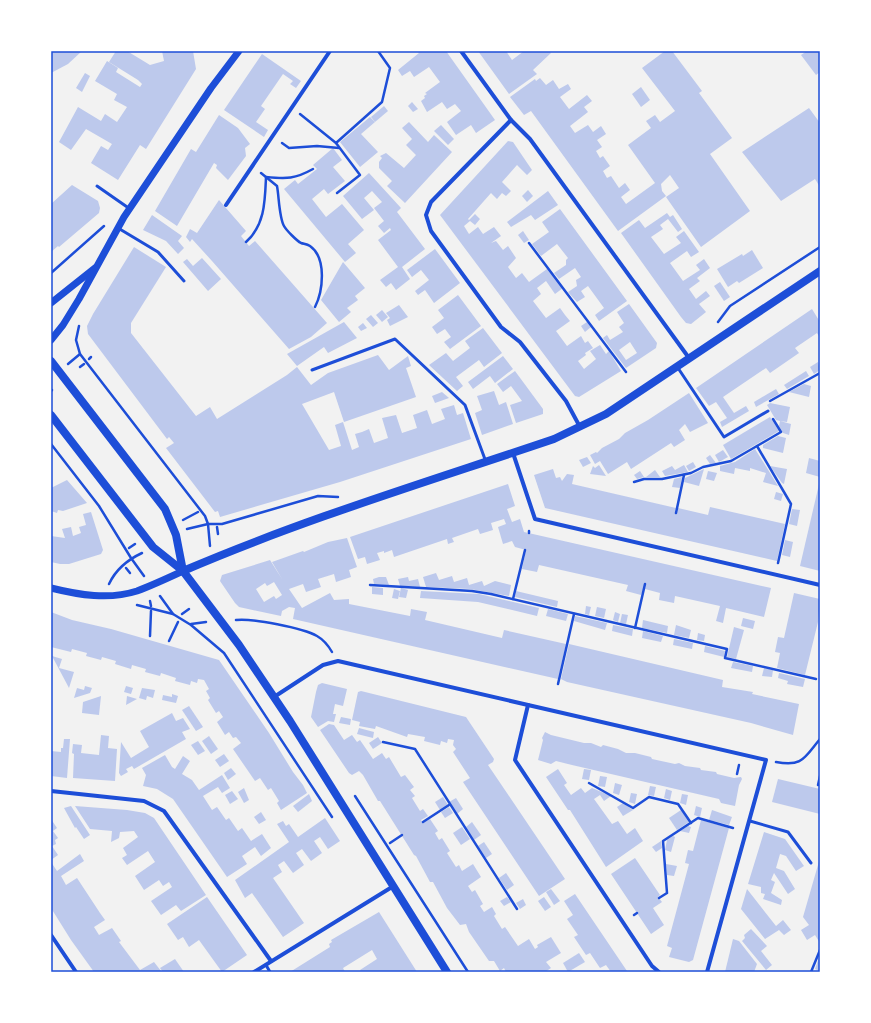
<svg xmlns="http://www.w3.org/2000/svg" width="871" height="1023" font-family="Manrope,sans-serif">
<style>
.building{fill:#bdc9ec;fill-rule:evenodd}
.lines{fill:none;stroke-linecap:round;stroke-linejoin:round}
.path{stroke:#1d4ed8;stroke-width:2.5}
.service{stroke:#1d4ed8;stroke-width:3}
.minor{stroke:#1d4ed8;stroke-width:4}
.tertiary{stroke:#1d4ed8;stroke-width:7}
.secondary{stroke:#1d4ed8;stroke-width:8}
.neatline{fill:none;stroke:#1d4ed8;stroke-width:1.5}
</style>
<rect width="100%" height="100%" fill="#f2f2f2"/>
<g class="building">
<path d="M51 51H82L68 64 51 73Z"/>
<path d="M116 51H127L150 65 164 61 162 51H193L196 69 146 149 140 145 118 180 91 163 101 146 108 150 112 144 86 129 71 150 59 142 78 107 101 121 105 114 117 122 127 107 114 100 117 94 95 81 107 61 118 68 116 72 140 87 142 84 138 80 109 62Z"/>
<path d="M417 51H446L495 120 476 133 471 125 456 135 447 122 461 111 455 104 447 109 442 102 427 112 421 101 425 98 424 96 427 94 425 93 440 82 429 67 414 77 410 71 402 76 398 70 419 53Z"/>
<path d="M478 51H506L512 60 524 51H549L551 53 533 70 537 74 509 94Z"/>
<path d="M665 51H672L702 91 699 93 732 138 710 154 750 211 701 247 666 197 679 188 670 175 661 184 662 191 666 196 618 231 531 111 524 115 510 97 535 79 536 81 540 78 546 85 553 80 559 89 568 84 571 89 560 97 569 109 587 95 592 101 584 107 588 112 570 126 575 133 588 125 593 132 601 126 606 134 597 140 602 147 596 151 600 158 603 156 610 166 603 171 607 178 611 176 619 188 625 183 630 190 621 197 626 204 655 183 628 145 651 128 646 121 655 115 660 122 675 111 642 68Z"/>
<path d="M807 51H820V72L816 75 801 55Z"/>
<path d="M262 54 301 81 296 88 290 84 293 81 283 74 261 106 265 109 256 122 268 130 264 137 224 110Z"/>
<path d="M85 73 90 76 82 92 76 88Z"/>
<path d="M641 87 650 100 641 107 632 94Z"/>
<path d="M412 102 418 109 413 112 408 106Z"/>
<path d="M384 106 388 111 375 122 371 117Z"/>
<path d="M809 108 820 123V187L815 179 781 201 742 152Z"/>
<path d="M219 115 238 128 250 144 245 148 246 156 228 180 216 168 217 165 214 163 177 226 155 211 191 149 196 152Z"/>
<path d="M370 117 375 122 361 134 378 152 360 167 340 142Z"/>
<path d="M409 122 428 142 434 135 452 152 405 203 387 186 392 181 379 168V162L382 158 380 156 386 153 404 168 416 155 406 145 412 139 402 128Z"/>
<path d="M441 125 454 139 448 145 434 131Z"/>
<path d="M508 141 513 142 532 170 527 175 517 165 502 182 511 191 506 196 502 193 497 199 491 193 468 219 469 220 475 214 480 219 475 225 470 221 464 226 469 234 478 227 483 234 494 227 501 236 491 243 496 241 503 250 508 246 516 258 508 267 516 278 522 273 529 282 547 269 563 288 555 294 546 281 537 288 541 294 533 301 546 318 560 308 565 315 570 321 556 331 567 346 581 336 585 343 588 341 593 348 585 353 586 355 578 361 584 369 596 359 590 351 600 345 606 354 609 351 621 371 579 397 575 396 440 215Z"/>
<path d="M333 148 342 160 333 167 345 181 328 194 324 189 312 199 326 217 342 204 364 230 348 244 356 253 345 262 284 189 295 180 298 184 317 169 313 165Z"/>
<path d="M369 173 401 208 397 212 425 249 402 267 410 279 396 290 391 283 386 287 380 280 398 267 378 240 391 230 390 228 384 233 378 226 384 221 374 208 382 202 372 191 364 198 374 210 362 219 343 196Z"/>
<path d="M72 185 98 201 100 208 99 213 59 247 58 246 51 252V204Z"/>
<path d="M528 190 533 196 527 202 522 196Z"/>
<path d="M548 191 558 205 535 220 531 215 511 227 507 222Z"/>
<path d="M219 200 246 231 241 236 249 246 255 241 327 323 311 337 289 349 212 261 192 239 190 242 186 237 190 229 197 233Z"/>
<path d="M560 209 627 301 599 321 595 315 604 308 588 286 581 291 585 297 577 302 568 292 577 286 576 280 581 277 575 268 559 279 554 273 566 265V260L568 258 557 244 541 256 532 244 549 232 542 222Z"/>
<path d="M667 213 670 217 673 215 682 229 678 232 668 219 660 225 663 229 651 237 664 254 681 243 676 237 684 231 699 252 691 257 687 251 670 263 683 281 700 270 696 265 704 259 710 268 697 278 700 281 689 289 696 299 706 291 710 296 699 304 706 312 691 324 686 323 681 317 621 233 639 220 645 228Z"/>
<path d="M152 215 182 236 178 241 184 248 178 254 166 241 143 230Z"/>
<path d="M523 231 529 240 524 243 518 235Z"/>
<path d="M134 247 166 267 131 323V333L196 416 210 407 217 419 287 375 297 367 311 385 328 373 378 355 389 370 408 356 411 366 406 368 416 397 344 422 334 392 302 404 329 450 341 446 335 425 343 422 352 450 359 447 355 434 362 432 369 429 374 443 388 438 382 418 396 415 402 433 417 428 413 415 427 410 432 424 445 419 441 409 454 405 457 415 463 413 471 439 340 482 220 517 218 511 215 512 166 448 174 443 169 437 167 439 88 334 87 326 93 314Z"/>
<path d="M435 249 460 283 434 303 425 290 418 295 415 291 429 280 421 270 412 277 407 270Z"/>
<path d="M752 250 763 268 739 283 737 281 728 287 717 269 742 254 743 256Z"/>
<path d="M202 258 221 279 208 291 183 262 187 259 193 266Z"/>
<path d="M343 262 365 288 355 296 358 300 347 308 351 312 339 322 321 300Z"/>
<path d="M720 282 730 297 724 301 714 286Z"/>
<path d="M458 295 481 326 450 349 444 342 451 337 445 329 437 334 432 327 444 318 438 310Z"/>
<path d="M629 304 657 343 656 348 626 368 603 338 607 335 610 340 623 332 619 327 624 323 617 312ZM630 342 637 353 626 360 619 350Z"/>
<path d="M399 305 408 317 390 326 387 320 390 318 386 313Z"/>
<path d="M812 309 820 322V338L817 333 795 348 799 353 770 373 766 368 723 397 734 413 746 406 749 411 722 427 720 422 727 418 716 402 709 406 696 388Z"/>
<path d="M382 310 388 317 382 322 376 315Z"/>
<path d="M371 315 378 323 373 327 366 319Z"/>
<path d="M344 322 357 338 328 353 324 347 297 366 287 354Z"/>
<path d="M587 322 591 327 585 332 581 326Z"/>
<path d="M363 323 367 328 361 331 358 327Z"/>
<path d="M483 328 502 353 484 367 479 360 456 377 463 386 457 391 429 365 446 353 453 361 470 348 465 341Z"/>
<path d="M503 356 513 369 495 383 490 376 473 389 468 382Z"/>
<path d="M818 362 820 370 814 374 810 367Z"/>
<path d="M515 371 543 409V414L516 423 510 405 522 401 511 386 503 392 497 384Z"/>
<path d="M806 371 809 376 787 389 784 385Z"/>
<path d="M804 384 811 386 809 397 789 392Z"/>
<path d="M776 389 779 394 756 407 754 402Z"/>
<path d="M494 391 499 405 506 402 513 424 482 435 475 413 482 410 477 396Z"/>
<path d="M442 392 449 398 435 403 432 396Z"/>
<path d="M689 393 708 423 690 432 685 424 679 430 685 440 674 447 671 443 631 469 627 462 608 474 600 461 595 464 590 455 596 452 597 453 602 448 619 439 625 433 648 420Z"/>
<path d="M770 403 790 407 787 422 780 421 791 424 789 435 783 433 779 426 780 421 776 420 767 405Z"/>
<path d="M770 417 779 431 731 459 723 445Z"/>
<path d="M778 436 786 438 783 453 763 448V445Z"/>
<path d="M755 449 767 468 778 486 763 482 766 473 750 468V471L735 468 734 474 720 471V466L735 462Z"/>
<path d="M723 450 728 457 719 462 715 455Z"/>
<path d="M710 455 716 463 710 464 706 458Z"/>
<path d="M587 457 591 463 583 467 579 460Z"/>
<path d="M809 458 820 461V477L806 473Z"/>
<path d="M693 462 696 467 689 471 686 466Z"/>
<path d="M599 465 606 476 590 474 593 466 595 468Z"/>
<path d="M684 465 688 472 665 476 662 471 672 466 675 470Z"/>
<path d="M770 466 787 469 784 484 782 483Z"/>
<path d="M553 469 556 478 560 477 562 481 567 474 574 475 572 484 676 508 675 513 677 514 678 508 708 515 710 507 785 524 777 561 545 508 534 475Z"/>
<path d="M704 469 699 486 684 482 685 478Z"/>
<path d="M655 470 660 477H646Z"/>
<path d="M640 471 644 477 637 479 634 475Z"/>
<path d="M708 471 717 473 714 481 706 479Z"/>
<path d="M682 477 680 488 672 487 674 479Z"/>
<path d="M67 480 87 503 63 511 58 510 57 513 51 511V488Z"/>
<path d="M820 480V571L800 566Z"/>
<path d="M508 484 515 506 507 509 510 517 512 522 520 519 524 532 771 588 764 617 726 608 723 623 716 621 720 606 675 596 674 603 659 600 660 593 645 589 646 584H645L641 595 626 591 628 585 539 565 537 572 522 569 526 550 515 547 512 541 503 544 498 527 506 524 504 519 491 523 493 530 480 534 478 529 452 538 454 542 448 544 447 539 394 557 392 550 384 553V551L377 553 380 560 367 564 365 557 358 559 350 537Z"/>
<path d="M776 492 783 494 781 501 774 499Z"/>
<path d="M792 509 800 510 797 526 789 524Z"/>
<path d="M91 512 103 550 101 554 69 564H60L51 562V536L65 538 62 529 71 527 73 536 81 533 79 527 86 525 83 514Z"/>
<path d="M347 538 357 567 349 570 351 577 336 582 334 574 318 579 321 587 306 592 303 584 289 589 302 608 330 593 334 600 349 599V604L410 616 411 609 427 612 425 620 502 638 504 630 566 644 558 679 293 619 295 608 289 607 282 611 281 616 239 607 235 603 220 581 222 575 270 560 282 579 272 562 303 551 304 552 328 542ZM274 582 282 595 276 599 274 596 264 602 256 589 265 583 267 586Z"/>
<path d="M785 540 793 542 790 557 782 555Z"/>
<path d="M436 573 439 580 452 576 454 582 467 578 469 585 482 581 484 586 495 581 511 585 509 596 470 589 426 587 423 577Z"/>
<path d="M379 577H386L389 585 374 584 373 579Z"/>
<path d="M408 577 409 581 418 579 420 587 400 586 398 579Z"/>
<path d="M372 587 383 588V595L372 594Z"/>
<path d="M401 588 408 590 406 598 399 597Z"/>
<path d="M394 589 400 591 398 599 392 598Z"/>
<path d="M421 591 479 594 539 608 537 616 478 602 420 598Z"/>
<path d="M516 591 558 601 557 607 515 597Z"/>
<path d="M794 593 820 599 818 622 805 675 777 668 780 653 775 652 778 637 784 638Z"/>
<path d="M586 606 591 607 589 615 585 614Z"/>
<path d="M597 607 606 609 604 618 595 616Z"/>
<path d="M548 609 568 614 566 621 546 616Z"/>
<path d="M51 612 72 620 111 629 219 660 269 733 293 772 303 785 307 793 281 810 277 803 279 801 271 788 268 790 260 778 255 781 233 749 241 743 236 737 233 738 229 732 225 735 217 722 223 717 219 711 216 713 208 700 210 698 206 691 209 689 204 680 198 679 197 683 191 681 190 685 175 681 176 678 161 673 160 676 145 672 146 669 132 665 131 669 115 664 116 661 102 657 101 660 86 656 87 653 72 649 71 652 51 647Z"/>
<path d="M615 612 620 614 618 622 613 620Z"/>
<path d="M622 614 628 615 626 624 620 623Z"/>
<path d="M575 616 607 623 605 630 574 621Z"/>
<path d="M743 618 755 621 753 629 741 626Z"/>
<path d="M643 620 668 626 667 633 642 628Z"/>
<path d="M613 625 633 629 632 636 612 631Z"/>
<path d="M676 625 691 630 689 638 674 635Z"/>
<path d="M734 627 744 630 736 659 727 657Z"/>
<path d="M643 631 663 636 661 642 642 638Z"/>
<path d="M698 633 705 635 704 641 697 640Z"/>
<path d="M674 639 693 643 692 649 673 645Z"/>
<path d="M569 644 723 680 722 687 753 692 752 694 799 704 793 735 751 723 567 682 561 679Z"/>
<path d="M705 646 725 651 724 657 704 652Z"/>
<path d="M52 656 62 659 59 668 74 672 69 688Z"/>
<path d="M733 662 753 666 752 672 731 668Z"/>
<path d="M764 668 773 670 772 677 762 676Z"/>
<path d="M779 673 805 679 803 687 787 684 788 681 778 678Z"/>
<path d="M322 683 347 689 343 706 335 704 333 714H336L334 722 328 721 318 727 311 717 316 692 318 685Z"/>
<path d="M85 686 92 688 90 693 74 698 77 688 84 690Z"/>
<path d="M126 686 133 688 131 694 124 692Z"/>
<path d="M142 688 155 690 153 698 147 696 146 700 139 698Z"/>
<path d="M361 691 466 717 494 759 493 762 488 765 565 879 539 896 463 782 470 778 453 752 456 749 453 745 454 740 448 739 447 743 441 741 440 745 424 741 425 737 408 734 407 737 376 726 375 729 359 726 360 722 352 720 358 692Z"/>
<path d="M172 694 178 696 176 703 162 700 163 695 172 697Z"/>
<path d="M101 696 99 715 82 713 83 702Z"/>
<path d="M127 696 137 699 126 705Z"/>
<path d="M189 706 203 727 196 731 182 710Z"/>
<path d="M172 713 176 721 183 718 190 729 182 732 186 739 134 769 132 766 126 769 128 772 121 776 119 773 121 742 131 758 149 747 140 731Z"/>
<path d="M341 717 351 719 350 725 339 723Z"/>
<path d="M329 724 334 725 344 740 352 735 357 742 360 740 373 759 382 753 386 759 389 757 401 777 405 775 414 787 410 790 415 796 412 798 420 811 423 809 428 816 421 820 423 823 430 819 438 831 435 833 439 840 442 838 450 851 447 853 456 867 459 865 462 871 473 864 481 877 468 886 472 892 475 890 483 904 480 906 484 912 492 907 496 914 494 916 502 929 505 927 518 946 529 939 535 949 538 947 537 945 551 937 561 953 546 962 551 968 545 972H506L504 968 500 971 494 961H489L469 932 466 924 460 925 447 908 433 882H430L416 856 414 855 380 801H378L363 775 359 771 352 775 349 773 320 730Z"/>
<path d="M359 728 374 732 373 738 357 734Z"/>
<path d="M545 732 551 735 584 743H591L601 747 603 745 618 749 626 753H635L651 757 652 759 675 764 679 763 685 766 700 768 701 770 716 772 717 774 734 778 741 777 742 779 739 785 735 806 721 803 719 799 572 765 556 761 551 764 538 760 543 740 542 738Z"/>
<path d="M101 735 109 736 108 748 117 749 115 781 73 778 74 754 72 753 73 744 82 745 81 753 99 755Z"/>
<path d="M209 736 218 749 211 754 202 741Z"/>
<path d="M378 737 382 743 373 749 369 743Z"/>
<path d="M64 739H70L67 778 51 776V751L61 752V748H63Z"/>
<path d="M198 741 205 751 198 755 191 745Z"/>
<path d="M224 754 229 761 220 767 215 760Z"/>
<path d="M165 755 172 767 175 769 183 756 190 761 182 774 192 780 199 790 222 775 230 788 222 793 218 787 203 796 212 810 217 807 226 820 229 818 238 831 242 828 251 841 262 834 271 848 261 856 255 847 242 856 247 864 227 877 173 799 157 789 143 786 146 775 142 768Z"/>
<path d="M231 768 236 774 228 780 224 773Z"/>
<path d="M558 769 567 783 564 785 571 795 581 788 585 793 592 788 611 796 604 801 600 795 594 799 612 824 618 821 627 834 635 828 643 841 606 867 570 810H568L546 777Z"/>
<path d="M584 769 591 770 589 780 582 779Z"/>
<path d="M600 776 607 777 605 787 598 786Z"/>
<path d="M778 779 820 789V814L772 802Z"/>
<path d="M615 783 622 785 619 795 613 793Z"/>
<path d="M650 786 656 787 654 796 648 795Z"/>
<path d="M244 788 249 800 244 803 238 792Z"/>
<path d="M666 789 672 791 670 800 664 798Z"/>
<path d="M232 791 238 799 230 804 225 795Z"/>
<path d="M631 793 637 794 635 804 629 802Z"/>
<path d="M309 794 312 801 298 812 293 806Z"/>
<path d="M682 794 688 795 686 805 680 803Z"/>
<path d="M443 797 448 805 440 810 435 802Z"/>
<path d="M456 798 463 809 457 814 449 802Z"/>
<path d="M623 803 633 810 623 816 617 807Z"/>
<path d="M71 806 90 835 84 839 76 827 75 828 64 808Z"/>
<path d="M75 806 127 810 145 813 154 818 206 895 181 911 176 905 161 915 151 901 172 887 169 882 163 886 159 880 144 890 135 876 155 862 148 851 127 865 122 858 127 855 123 848 138 837 134 831 120 832 119 838 111 842 112 831 90 829Z"/>
<path d="M696 806 702 808 700 817 694 815Z"/>
<path d="M449 807 453 813 445 818 441 812Z"/>
<path d="M681 810 689 822 677 830 669 818Z"/>
<path d="M712 810 732 817 729 825 709 820Z"/>
<path d="M261 812 266 820 259 824 254 817Z"/>
<path d="M325 818 340 841 328 849 320 837 314 841 322 853 311 861 302 849 296 853 304 865 293 873 284 861 278 865 282 872 273 878 304 923 283 937 252 893 245 898 235 880 289 842 277 824 283 821 286 826 289 824 298 837Z"/>
<path d="M51 819 57 828 53 831 58 838 55 840 56 844 52 846 58 855 51 860Z"/>
<path d="M701 820 729 828 693 960 689 962 669 957 672 948 667 946 689 864 685 863 688 850 693 851Z"/>
<path d="M472 822 481 835 474 840 466 827Z"/>
<path d="M688 826 691 827 689 833 680 831Z"/>
<path d="M462 827 470 839 461 845 453 833Z"/>
<path d="M764 832 785 839 804 866 796 871 786 856 780 854 776 868 784 871 795 889 788 894 774 873 771 880 775 882 771 893 782 900 781 905 763 899 765 894 761 893V887L748 884Z"/>
<path d="M673 836 675 837 671 852 665 850 667 840Z"/>
<path d="M661 841 662 848 656 852 652 847Z"/>
<path d="M484 842 492 854 486 858 478 846Z"/>
<path d="M80 854 84 861 61 876 66 885 77 878 100 913 105 920 94 927 99 935 112 928 121 941 119 942 140 970 154 962 161 971 94 972 71 940 51 908V862L57 871Z"/>
<path d="M635 858 660 895 658 897 662 902 653 908 664 925 651 934 611 874Z"/>
<path d="M820 858V943L815 935 807 940 801 930 809 925 803 917Z"/>
<path d="M666 864 677 866 674 876 667 875Z"/>
<path d="M506 873 514 885 507 890 499 878Z"/>
<path d="M551 889 560 901 554 905 546 892Z"/>
<path d="M747 889 776 926 783 920 791 930 784 935 779 930 765 939 741 909Z"/>
<path d="M575 894 627 971 625 972H611L606 965 600 968 590 953 586 955 574 937 578 935 567 919 573 915 564 901Z"/>
<path d="M207 897 247 955 222 972 199 940 189 947 183 937 178 940 167 924Z"/>
<path d="M507 897 511 902 504 906 500 901Z"/>
<path d="M544 897 551 907 545 911 538 901Z"/>
<path d="M523 899 526 905 520 909 516 903Z"/>
<path d="M379 912 417 972H361L360 970 377 959 372 950 343 968 345 972H290L330 947 329 944 332 942 331 940Z"/>
<path d="M751 929 767 946 761 951 772 965 766 970 742 941 745 938 744 935Z"/>
<path d="M733 939 739 941 757 964 754 972H725Z"/>
<path d="M579 953 585 962 568 972 563 963Z"/>
<path d="M820 955V969L819 971 815 969Z"/>
<path d="M175 959 184 972H163L160 968Z"/>
</g>
<g class="lines">
<g class="path">
<path d="M300 114 336 143 382 102 390 68 378 51"/>
<path d="M282 143 289 148 317 146 339 148"/>
<path d="M336 143 360 175 337 193"/>
<path d="M261 173 277 186C279 196 279 217 284 226 286 230 297 241 301 243 304 244 307 244 310 246 327 258 323 291 315 307"/>
<path d="M246 242C265 225 265 201 266 177 287 179 295 179 313 169"/>
<path d="M529 243 626 372"/>
<path d="M51 273 104 226"/>
<path d="M718 322 730 306 820 247"/>
<path d="M79 326 76 340 80 354 205 516 208 524 210 546"/>
<path d="M89 359 91 357"/>
<path d="M68 364 80 354"/>
<path d="M80 367 84 364"/>
<path d="M51 391 52 390"/>
<path d="M770 401 820 373"/>
<path d="M773 419 781 432 757 446 791 504 778 563"/>
<path d="M51 444 99 506 131 558 144 576"/>
<path d="M634 482 644 479H662L691 473 703 467 731 461 757 446"/>
<path d="M676 513 684 475"/>
<path d="M183 520 198 512"/>
<path d="M217 527 218 534"/>
<path d="M187 529 208 524H222L318 496 338 497"/>
<path d="M529 533V531"/>
<path d="M129 548 135 544"/>
<path d="M126 568 130 573"/>
<path d="M109 584C116 569 127 560 142 553"/>
<path d="M370 585 472 591 491 594 727 649 725 658 816 679"/>
<path d="M160 596 173 614 191 625 224 653 332 817"/>
<path d="M513 599 525 550"/>
<path d="M150 601 151 606"/>
<path d="M137 605 173 614"/>
<path d="M182 614 189 609"/>
<path d="M236 620C252 618 303 628 317 636 324 640 328 645 332 652"/>
<path d="M191 624 206 622"/>
<path d="M635 628 645 584"/>
<path d="M150 636 151 611"/>
<path d="M169 641 178 622"/>
<path d="M558 684 574 614"/>
<path d="M383 742 415 749 517 909"/>
<path d="M776 762C803 767 804 758 820 739"/>
<path d="M737 774 739 765"/>
<path d="M589 783 633 808 649 797 678 804 691 823"/>
<path d="M818 785 820 776"/>
<path d="M355 796 468 972"/>
<path d="M423 822 449 805"/>
<path d="M390 843 402 835"/>
<path d="M659 898 667 893 663 841 698 818 733 828"/>
<path d="M634 915 637 913"/>
<path d="M811 972 820 950"/>
</g>
<g class="service">
<path d="M97 186 130 209"/>
<path d="M118 228 158 252 184 281"/>
<path d="M678 368 724 437 768 411"/>
<path d="M312 370 395 339 465 405 486 462"/>
<path d="M750 821 788 832 811 863"/>
<path d="M266 965 270 972"/>
</g>
<g class="minor">
<path d="M461 51 511 120 530 139 689 358"/>
<path d="M511 120 431 202 426 215 431 231 501 327 520 342 566 401 580 427"/>
<path d="M226 205 330 51"/>
<path d="M513 453 535 519 820 585"/>
<path d="M274 697 323 665 338 661 766 760 707 972"/>
<path d="M528 705 515 760 652 966 659 972"/>
<path d="M51 791 144 801 164 811 271 961"/>
<path d="M51 935 76 972"/>
<path d="M254 972 392 887"/>
</g>
<g class="tertiary">
<path d="M51 303 95 268"/>
<path d="M51 340 63 325 79 299 124 217 211 88 239 51"/>
<path d="M51 588C79 595 109 600 137 591 153 585 168 578 183 571"/>
</g>
<g class="secondary">
<path d="M51 361 165 509 176 535 183 571"/>
<path d="M51 415 153 547 183 571 239 645 290 721 447 972"/>
<path d="M183 571C304 519 430 481 554 439L606 414 820 271"/>
</g>
</g>
<rect width="871" height="1023" fill="none" stroke="#ffffff" stroke-width="104"/>
<rect x="52" y="52" width="767" height="919" class="neatline"/>
</svg>
